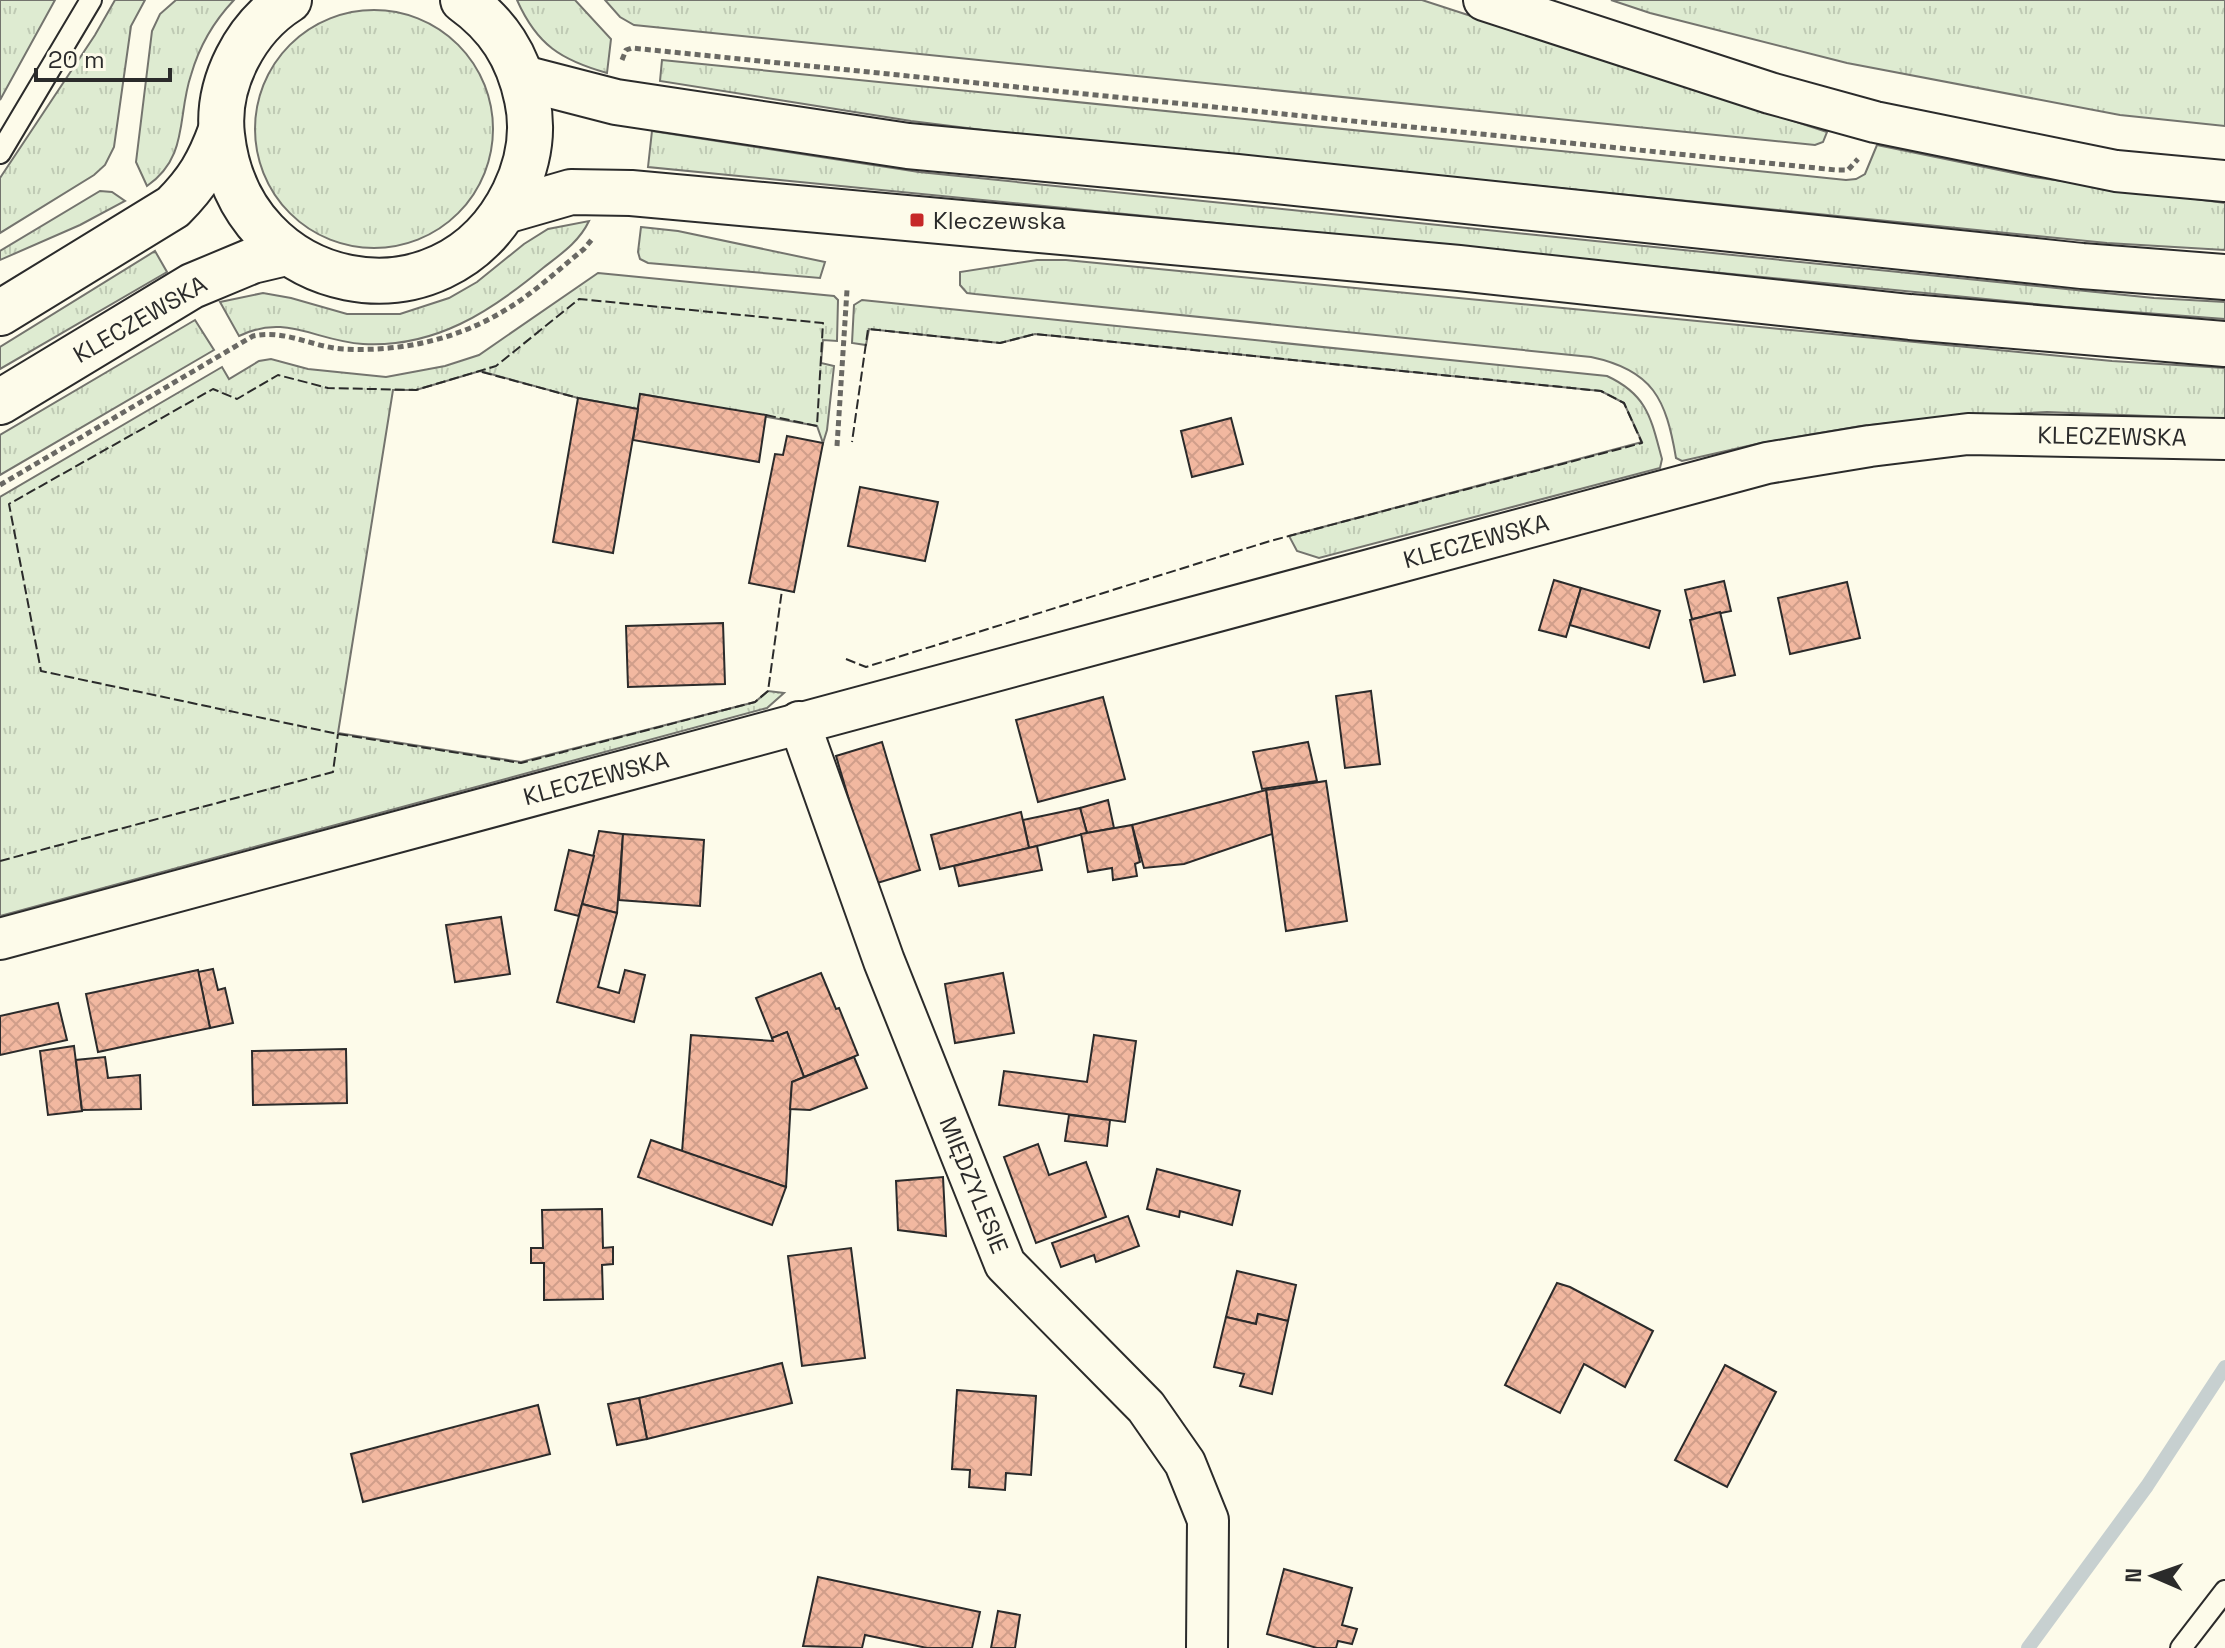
<svg xmlns="http://www.w3.org/2000/svg" width="2225" height="1648" font-family="'Space Grotesk',sans-serif">
<style>
.grass{fill:url(#grass-tufts);stroke:#74746e;stroke-width:2}
.lines{fill:none;stroke-linecap:round;stroke-linejoin:round}
.stream{stroke:#c7d0d0;stroke-width:14}
.building{fill:url(#building-cross-hatch);stroke:#2b2b2b;stroke-width:2}
.lane-casing{stroke:#2b2b2b;stroke-width:24}
.street-casing{stroke:#2b2b2b;stroke-width:44}
.secondary-casing{stroke:#2b2b2b;stroke-width:48}
.path{stroke:#6a6964;stroke-width:5;stroke-dasharray:6 4;stroke-linecap:butt}
.lane{stroke:#fdfbea;stroke-width:20}
.street{stroke:#fdfbea;stroke-width:40}
.secondary{stroke:#fdfbea;stroke-width:44}
.fence{stroke:#2b2b2b;stroke-width:2;stroke-dasharray:10 4;stroke-linecap:butt}
.poi-dot{fill:#c62828;stroke:#fdfbea;stroke-width:3}
.labels{text-anchor:middle;dominant-baseline:central;stroke-width:6;stroke-linejoin:round;paint-order:stroke}
.poi-label{font-size:24px;fill:#2b2b2b;stroke:#fdfbea;text-anchor:start}
.street-label{font-size:24px;fill:#2b2b2b;stroke:#fdfbea}
</style>
<defs>
<pattern id="grass-tufts" width="24" height="20" patternUnits="userSpaceOnUse" patternTransform="scale(2)"><rect width="24" height="20" fill="#deebd1"/><path d="M3 7l-1-3M5 7V3M7 7l1-3M15 17l-1-3M17 17v-4M19 17l1-3" fill="none" stroke="#bfcab4"/></pattern>
<pattern id="building-cross-hatch" width="8" height="8" patternUnits="userSpaceOnUse" patternTransform="scale(2)"><rect width="8" height="8" fill="#f2b8a0"/><path d="M0 0l8 8M0 8l8-8" fill="none" stroke="#d09e8a"/></pattern>
</defs>
<rect width="100%" height="100%" fill="#fdfbea"/>
<g class="grass">
<path d="M0 0H55L0 100Z"/>
<path d="M115 0H145L131 26 114 147 105 165 94 175 0 233V178L95 35Z"/>
<path d="M176 0H234C214 21 199 47 191 75 177 116 189 157 147 186L136 162 152 31 160 14Z"/>
<path d="M517 0H575L611 39 607 73C561 60 537 45 517 0Z"/>
<path d="M605 0H1422L1827 132 1823 142 1815 145 634 25 620 17Z"/>
<path d="M1611 0H2225V126L2120 115 1847 63 1650 13Z"/>
<circle cx="374" cy="129" r="119"/>
<path d="M662 60 1846 180 1856 179 1865 174 1877 145 2033 177 2225 203V250L2107 243 991 131 911 121 660 81Z"/>
<path d="M652 131 919 172 2154 298 2225 302V319L2066 307 648 167Z"/>
<path d="M100 191 112 192 125 201 80 225 0 260V251Z"/>
<path d="M589 221C579 242 561 254 543 268 490 312 435 348 363 344 315 341 286 313 239 336L220 302 263 293 291 298 347 314H400L449 298 477 282 524 244 548 229Z"/>
<path d="M641 227 678 231 825 262 820 278 648 263 640 259 638 252Z"/>
<path d="M155 251 167 272 0 369V347Z"/>
<path d="M1037 260H1066L2112 361 2225 368V419L2047 412 1952 417 1861 426 1761 443 1682 461 1676 458C1666 399 1653 370 1591 357L975 294 967 293 960 285V272Z"/>
<path d="M598 273 834 296 838 300 837 341 823 340 821 363 834 366 827 430 823 443 817 426 641 394 638 409 578 398 480 371 416 390H393L338 733 521 762 755 702 768 691 784 693 767 708 0 916V497L222 367 229 379 259 361 271 359 308 369 386 377 445 366 479 355Z"/>
<path d="M862 300 1607 376C1648 395 1651 419 1662 459L1660 468 1319 558 1297 551 1289 536 1642 442 1624 403 1601 391 1035 334 1000 343 869 329 866 345 852 343 854 305Z"/>
<path d="M195 320 214 350 0 475V435Z"/>
</g>
<g class="lines">
<path class="stream" d="M2028 1648 2147 1486 2225 1367"/>
</g>
<g class="building">
<path d="M640 394 766 415 759 462 633 440Z"/>
<path d="M578 398 638 409 613 553 553 542Z"/>
<path d="M1231 418 1243 464 1192 477 1181 431Z"/>
<path d="M787 436 823 443 794 592 749 583 775 454 783 455Z"/>
<path d="M860 487 938 502 925 561 848 546Z"/>
<path d="M1554 580 1581 588 1566 637 1539 630Z"/>
<path d="M1724 581 1731 611 1692 619 1685 590Z"/>
<path d="M1847 582 1860 638 1790 654 1778 598Z"/>
<path d="M1581 588 1660 611 1649 648 1570 625Z"/>
<path d="M1720 612 1735 675 1704 682 1690 620Z"/>
<path d="M723 623 725 684 628 687 626 626Z"/>
<path d="M1371 691 1380 764 1345 768 1336 696Z"/>
<path d="M1103 697 1125 779 1038 802 1016 720Z"/>
<path d="M882 742 920 870 874 884 836 756Z"/>
<path d="M1308 742 1317 781 1262 789 1253 752Z"/>
<path d="M1326 781 1347 921 1286 931 1266 790Z"/>
<path d="M1266 790 1272 834 1184 864 1144 868 1132 825Z"/>
<path d="M1108 800 1114 828 1087 833 1080 808Z"/>
<path d="M1080 808 1087 833 1029 848 1023 820Z"/>
<path d="M1021 812 1029 848 940 869 931 835Z"/>
<path d="M1132 825 1140 862 1135 864 1137 876 1113 880 1112 868 1088 872 1081 834Z"/>
<path d="M599 831 623 834 617 913 582 904Z"/>
<path d="M623 834 704 840 700 906 619 900Z"/>
<path d="M1037 846 1042 870 959 886 954 866Z"/>
<path d="M569 850 594 856 579 916 555 910Z"/>
<path d="M582 904 617 913 598 987 619 993 625 970 645 975 634 1022 557 1002Z"/>
<path d="M501 917 510 974 455 982 446 925Z"/>
<path d="M213 969 218 990 225 988 233 1023 210 1028 198 972Z"/>
<path d="M198 970 210 1028 98 1052 86 994Z"/>
<path d="M821 973 836 1009 839 1008 858 1055 804 1077 787 1032 772 1038 756 998Z"/>
<path d="M1003 973 1014 1033 955 1043 945 984Z"/>
<path d="M58 1003 67 1040 0 1055V1016Z"/>
<path d="M787 1032 804 1077 792 1082 786 1187 682 1152 691 1035 773 1041 772 1038Z"/>
<path d="M1094 1035 1136 1041 1125 1122 999 1105 1004 1071 1087 1082Z"/>
<path d="M74 1046 82 1111 48 1115 40 1051Z"/>
<path d="M346 1049 347 1103 253 1105 252 1051Z"/>
<path d="M105 1057 108 1078 140 1075 141 1109 82 1110 76 1060Z"/>
<path d="M854 1057 867 1088 810 1110 790 1109 792 1082Z"/>
<path d="M1069 1115 1110 1120 1107 1146 1065 1141Z"/>
<path d="M651 1140 786 1187 772 1225 638 1177Z"/>
<path d="M1038 1144 1049 1175 1086 1162 1106 1217 1036 1243 1004 1157Z"/>
<path d="M1157 1169 1240 1191 1232 1225 1180 1211 1179 1217 1147 1209Z"/>
<path d="M943 1177 946 1236 898 1230 896 1181Z"/>
<path d="M602 1209 603 1248 613 1247V1264L602 1265 603 1299 544 1300V1263H531V1248H543L542 1210Z"/>
<path d="M1128 1216 1139 1246 1096 1262 1094 1255 1061 1267 1052 1243Z"/>
<path d="M851 1248 865 1358 802 1366 788 1256Z"/>
<path d="M1237 1271 1296 1285 1288 1321 1258 1314 1256 1324 1226 1317Z"/>
<path d="M1557 1283 1570 1287 1653 1331 1625 1387 1584 1364 1560 1413 1505 1385Z"/>
<path d="M1258 1314 1288 1321 1272 1394 1240 1386 1244 1374 1214 1367 1226 1317 1256 1324Z"/>
<path d="M782 1363 792 1403 647 1439 639 1398Z"/>
<path d="M1725 1365 1776 1392 1727 1487 1675 1460Z"/>
<path d="M957 1390 1036 1396 1031 1475 1006 1473 1005 1490 969 1487 970 1470 952 1469Z"/>
<path d="M639 1398 647 1439 617 1445 608 1404Z"/>
<path d="M538 1405 550 1454 363 1502 351 1454Z"/>
<path d="M1284 1569 1352 1588 1342 1625 1357 1629 1352 1644 1338 1641 1336 1648H1317L1267 1634Z"/>
<path d="M818 1577 980 1612 972 1648H927L865 1635 862 1648 803 1646Z"/>
<path d="M998 1611 1020 1615 1015 1648H991Z"/>
</g>
<g class="lines">
<g class="lane-casing">
<g id="lane">
<path d="M0 153 91 0"/>
<path d="M2181 1648 2225 1591"/>
</g>
</g>
<g class="street-casing">
<g id="street">
<path d="M1484 0 1770 93 1875 122 2116 171 2225 181"/>
<path d="M799 722 884 961 1005 1264 1146 1407 1185 1463 1208 1520 1207 1648"/>
<path d="M0 939 1767 463 1870 446 1968 434 2225 439"/>
</g>
</g>
<g class="secondary-casing">
<g id="secondary">
<path d="M289 0C246 27 216 83 222 135 239 295 444 336 514 193 528 164 534 131 527 99 518 56 498 25 463 0"/>
<path d="M523 78 616 102 908 146 1237 177 2082 266 2225 277"/>
<path d="M505 211 571 192 631 193 1459 268 1910 317 2225 344"/>
<path d="M0 313 173 207C198 182 209 163 221 130"/>
<path d="M0 402 192 286 252 261 286 253"/>
</g>
</g>
<g class="path">
<path d="M622 60 626 50 632 48 1836 170H1848L1858 159"/>
<path d="M837 446 847 290"/>
<path d="M0 485 253 336C285 329 312 347 343 349 400 352 457 340 507 309 534 293 559 269 584 249L593 238"/>
</g>
<use href="#lane" class="lane"/>
<use href="#street" class="street"/>
<use href="#secondary" class="secondary"/>
<g class="fence">
<path d="M482 372 578 398"/>
<path d="M766 415 817 426 823 323 579 299 496 366 416 390 328 388 278 375 237 399 213 389 9 504 41 671 338 734 521 763 755 702 768 691 782 590"/>
<path d="M846 659 866 667 1270 541 1642 443 1624 403 1601 391 1035 334 1000 343 868 329 852 442"/>
<path d="M0 861 333 772 338 734"/>
</g>
</g>
<rect class="poi-dot" x="909" y="212" width="16" height="16" rx="4"/>
<g class="labels">
<g class="poi-label">
<text x="933" y="220">Kleczewska</text>
</g>
<g class="street-label">
<text transform="translate(140 319) rotate(-30)">KLECZEWSKA</text>
<text transform="translate(2112 436) rotate(1)">KLECZEWSKA</text>
<text transform="translate(1476 541) rotate(-15)">KLECZEWSKA</text>
<text transform="translate(596 778) rotate(-15)">KLECZEWSKA</text>
<text transform="translate(974 1185) rotate(68)">MIĘDZYLESIE</text>
</g>
</g>
<g transform="translate(2153 1576) rotate(272)" stroke="#fdfbea" stroke-width="6" paint-order="stroke">
<path d="M0-6L14 30L0 20L-14 30Z" fill="#2b2b2b"/>
<text y="-12" font-size="22" font-weight="bold" text-anchor="middle" fill="#2b2b2b">N</text>
</g>
<path d="M36 68v12h134v-12" fill="none" stroke="#2b2b2b" stroke-width="4"/>
<text x="48" y="68" font-size="24" fill="#2b2b2b" stroke="#fdfbea" stroke-width="6" paint-order="stroke">20 m</text>
</svg>
